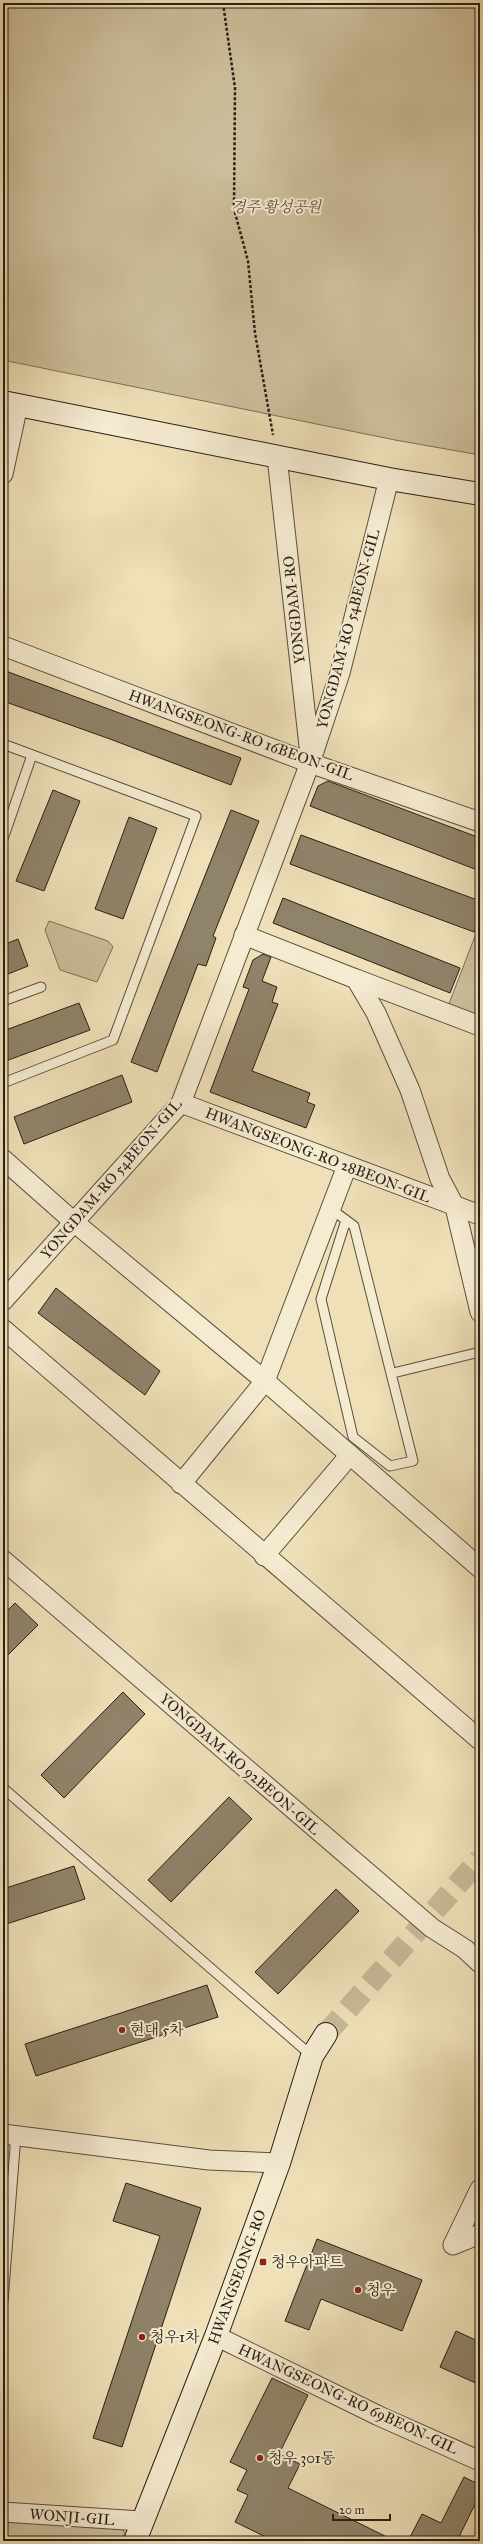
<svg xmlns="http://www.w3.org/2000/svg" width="483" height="2544" font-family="'IM FELL Great Primer','Noto Serif KR',serif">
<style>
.green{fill:#cdbf9c;stroke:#7a6f59}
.building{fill:#8f836a;stroke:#271f16}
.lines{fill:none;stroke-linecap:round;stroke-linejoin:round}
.secondary-tunnel{stroke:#c7b998;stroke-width:22;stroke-dasharray:22 11;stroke-linecap:butt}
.lane-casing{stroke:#594f3e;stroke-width:11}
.street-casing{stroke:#594f3e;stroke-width:21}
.secondary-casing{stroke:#271f16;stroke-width:24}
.path{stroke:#271f16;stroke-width:2.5;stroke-dasharray:3 2;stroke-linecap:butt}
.lane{stroke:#f5ebd1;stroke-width:9}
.street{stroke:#f5ebd1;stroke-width:19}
.secondary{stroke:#f5ebd1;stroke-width:22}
.poi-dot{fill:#8f2418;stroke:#f5ebd1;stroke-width:1.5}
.labels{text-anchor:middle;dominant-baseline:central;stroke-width:4;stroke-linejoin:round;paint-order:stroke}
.park-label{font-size:15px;font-style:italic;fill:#594f3e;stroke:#f5ebd1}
.street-label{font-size:15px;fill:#271f16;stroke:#f5ebd1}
.poi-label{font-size:15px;fill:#271f16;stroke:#f5ebd1;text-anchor:start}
</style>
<rect width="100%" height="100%" fill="#efe0b8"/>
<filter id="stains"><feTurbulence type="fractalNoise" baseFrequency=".005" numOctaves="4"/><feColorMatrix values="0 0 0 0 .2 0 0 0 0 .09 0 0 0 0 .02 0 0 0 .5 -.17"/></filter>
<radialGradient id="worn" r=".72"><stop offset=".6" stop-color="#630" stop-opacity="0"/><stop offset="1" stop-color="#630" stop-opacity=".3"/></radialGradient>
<g class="green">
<path d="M3 3H480V455L395 440 3 360Z"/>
<path d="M49 921 108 941 113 947 97 982 60 970 45 930Z"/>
<path d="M480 923V1019L447 1009Z"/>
<path d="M3 2518 120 2527 125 2533 121 2541H3Z"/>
</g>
<g class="building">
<path d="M3 670 241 758 231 785 110 739 3 701Z"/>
<path d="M328 781 480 838V871L310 806 318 786Z"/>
<path d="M53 790 80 801 44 891 16 881Z"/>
<path d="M231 810 259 821 213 936 216 938 206 966 198 964 157 1072 131 1062Z"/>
<path d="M129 817 157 828 123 919 95 909Z"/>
<path d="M301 835 480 901V917L474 932 290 864Z"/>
<path d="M283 898 460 968 450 993 273 923Z"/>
<path d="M18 939 28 966 3 976V945Z"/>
<path d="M263 954 271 957 262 981 277 987 272 1002 278 1004 252 1071 310 1093 307 1102 315 1105 306 1128 210 1092 249 989 243 987 253 960Z"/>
<path d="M79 1003 90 1030 3 1062V1031Z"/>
<path d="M122 1075 132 1102 24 1144 14 1117Z"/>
<path d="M56 1288 160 1371 145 1395 38 1313Z"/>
<path d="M15 1603 38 1625 3 1660V1615Z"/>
<path d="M123 1692 145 1714 64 1798 41 1775Z"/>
<path d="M229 1797 252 1819 171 1902 148 1880Z"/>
<path d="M74 1866 85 1899 3 1925V1889Z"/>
<path d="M336 1889 359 1911 278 1994 255 1972Z"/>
<path d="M207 1985 218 2017 36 2076 25 2044Z"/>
<path d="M126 2183 201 2208 122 2447 93 2438 160 2236 113 2221Z"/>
<path d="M317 2239 422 2280 402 2331 321 2299 309 2330 285 2321Z"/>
<path d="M456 2331 480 2342V2385L440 2367Z"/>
<path d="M272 2378 308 2395 279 2454 300 2464 288 2488 395 2541H274L235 2522 248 2495 237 2490 247 2470 230 2462Z"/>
<path d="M464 2477 480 2485V2494L457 2541H408L422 2514 441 2523Z"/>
</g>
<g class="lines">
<path class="secondary-tunnel" d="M326 2034 480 1859"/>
<g class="lane-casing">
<g id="lane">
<path d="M3 744 196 816 113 1040 3 1083"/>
<path d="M3 839 32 755"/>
<path d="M3 1001 41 987"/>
<path d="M331 1209 354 1226 413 1461 390 1466 353 1437 321 1299 346 1220"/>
<path d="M393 1373 480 1352"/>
<path d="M3 1788 312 2056"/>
<path d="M3 2301 16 2135"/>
</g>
</g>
<g class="street-casing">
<g id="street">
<path d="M277 457 310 755"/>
<path d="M3 474 18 405"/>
<path d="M3 646 310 763 480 822"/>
<path d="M244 935 356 979 376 1013 410 1090 440 1179 455 1207 480 1312"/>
<path d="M356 979 480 1026"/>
<path d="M181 1103 480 1215"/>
<path d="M3 1159 74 1222 265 1381 480 1568"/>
<path d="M3 1301 181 1103 310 763 340 673 389 479"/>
<path d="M3 1329 480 1740"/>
<path d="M181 1484 265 1381 347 1166"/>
<path d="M264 1556 350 1455"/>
<path d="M3 1560 432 1928 465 1949 480 1963"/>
<path d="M3 2134 209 2160 279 2163"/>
<path d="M480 2189 453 2245 480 2234"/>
<path d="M216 2336 379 2416 480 2461"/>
<path d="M3 2512 141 2521"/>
</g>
</g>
<g class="secondary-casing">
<g id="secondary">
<path d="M3 402 389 479 480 494"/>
<path d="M135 2541 216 2336 279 2163 312 2056 326 2034"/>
</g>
</g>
<path class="path" d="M223 3 235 88 234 209 248 261 255 333 273 435"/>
<use href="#lane" class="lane"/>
<use href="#street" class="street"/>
<use href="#secondary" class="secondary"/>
</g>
<g class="poi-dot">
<circle cx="122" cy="2030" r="4"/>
<rect x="259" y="2258" width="8" height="8" rx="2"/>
<circle cx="358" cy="2290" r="4"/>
<circle cx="142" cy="2337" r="4"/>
<circle cx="260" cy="2458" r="4"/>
</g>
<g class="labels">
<g class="park-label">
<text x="276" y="207">경주 황성공원</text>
</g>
<g class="street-label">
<text transform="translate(294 610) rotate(-96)">YONGDAM-RO</text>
<text transform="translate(348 629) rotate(-75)">YONGDAM-RO 54BEON-GIL</text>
<text transform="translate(241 735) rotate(20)">HWANGSEONG-RO 16BEON-GIL</text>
<text transform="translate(318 1155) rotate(21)">HWANGSEONG-RO 28BEON-GIL</text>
<text transform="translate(111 1179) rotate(-49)">YONGDAM-RO 54BEON-GIL</text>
<text transform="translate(240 1764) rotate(41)">YONGDAM-RO 92BEON-GIL</text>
<text transform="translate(237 2277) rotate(-70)">HWANGSEONG-RO</text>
<text transform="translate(348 2399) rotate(25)">HWANGSEONG-RO 69BEON-GIL</text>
<text transform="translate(72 2517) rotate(4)">WONJI-GIL</text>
</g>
<g class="poi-label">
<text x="130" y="2030">현대 5차</text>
<text x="271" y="2262">청우아파트</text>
<text x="366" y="2290">청우</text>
<text x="150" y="2337">청우1차</text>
<text x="268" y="2458">청우 301동</text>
</g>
</g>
<rect width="483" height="2544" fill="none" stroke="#efe0b8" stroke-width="16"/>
<rect x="4" y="4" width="475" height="2536" fill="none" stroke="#271f16" stroke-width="2"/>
<rect x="8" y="8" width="467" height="2528" fill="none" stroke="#271f16"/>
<path d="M333 2514v6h57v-6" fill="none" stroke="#271f16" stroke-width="2"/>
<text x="339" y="2514" font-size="12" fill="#271f16" stroke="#f5ebd1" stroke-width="3" paint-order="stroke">20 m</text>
<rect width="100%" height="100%" filter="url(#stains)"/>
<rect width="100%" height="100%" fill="url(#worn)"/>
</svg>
